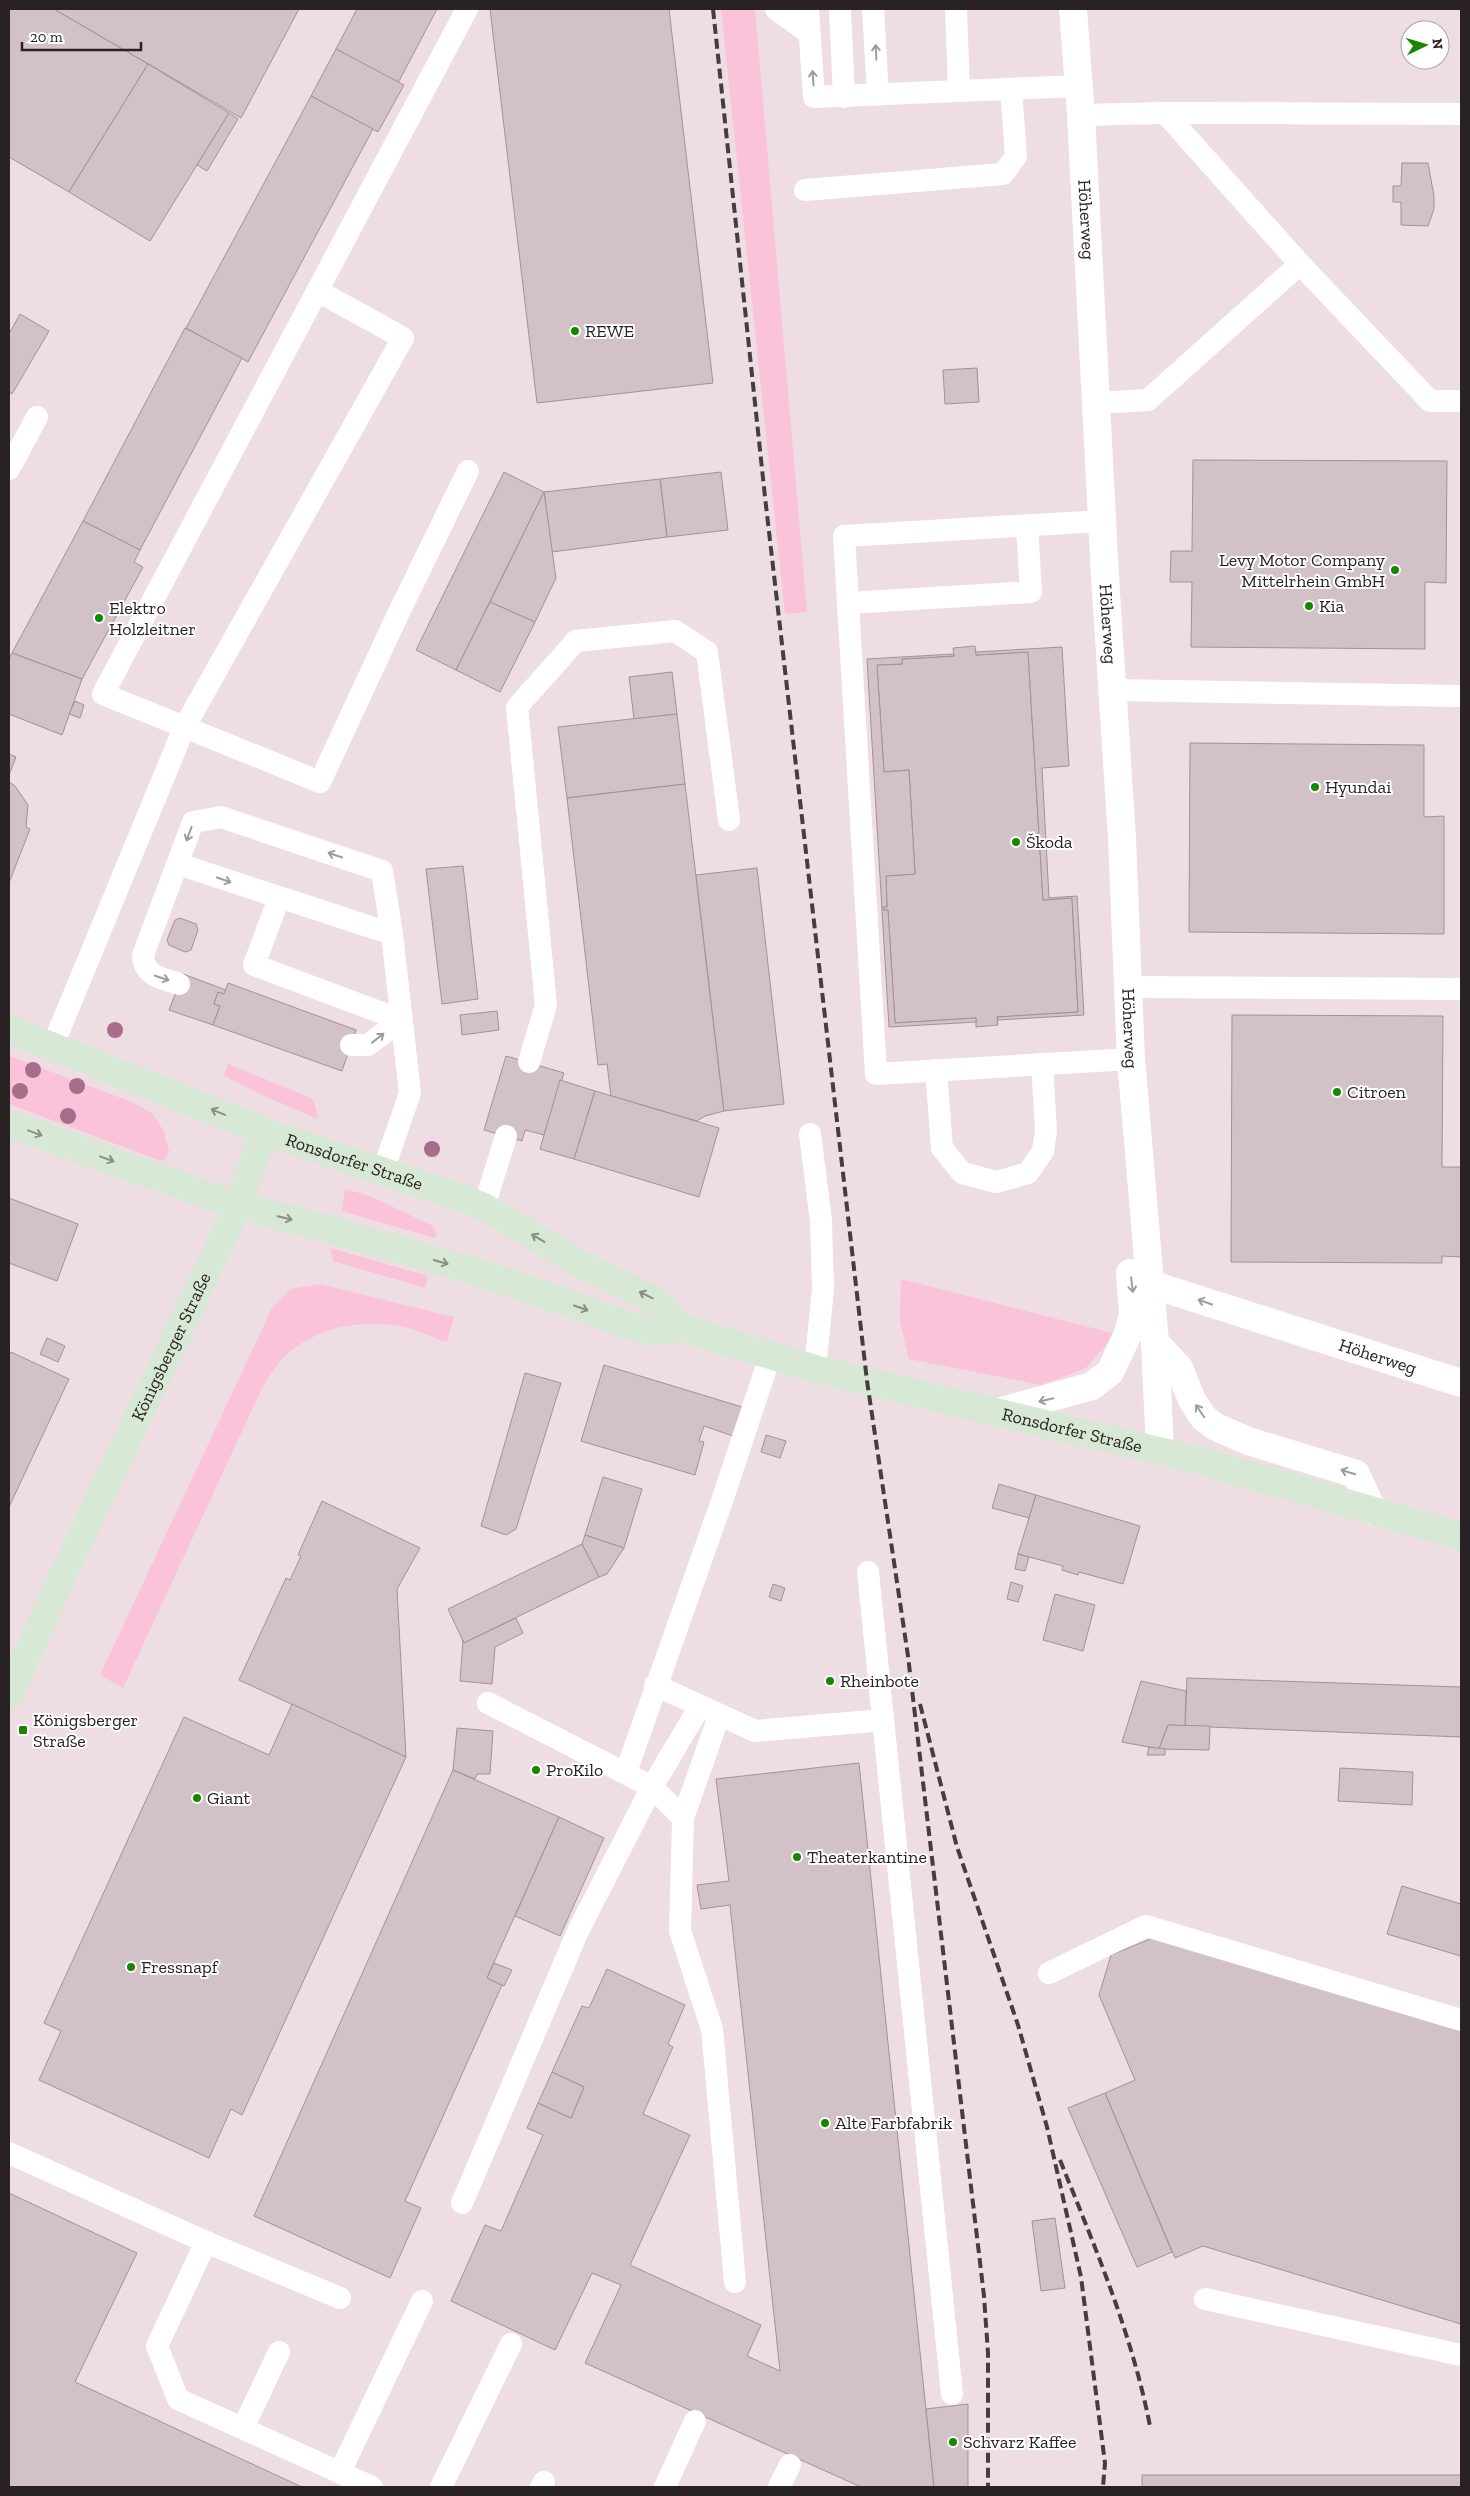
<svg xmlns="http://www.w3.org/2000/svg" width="1470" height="2496" font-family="'Zilla Slab',serif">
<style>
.green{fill:#fbc3d9}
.building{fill:#d2c1c7;stroke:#a29298}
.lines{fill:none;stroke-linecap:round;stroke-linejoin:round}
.service{stroke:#fff;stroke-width:22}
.minor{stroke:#fff;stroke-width:28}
.secondary{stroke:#d7e9d5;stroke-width:28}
.rail{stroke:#453e40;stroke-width:4;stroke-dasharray:10 5;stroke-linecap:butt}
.tree{fill:#a96d8c}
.oneway{stroke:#9e9c9c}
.oneway2{stroke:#888f85}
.poi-dot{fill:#188700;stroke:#fff;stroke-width:2}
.labels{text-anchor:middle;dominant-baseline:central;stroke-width:4;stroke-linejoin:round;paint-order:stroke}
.street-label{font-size:18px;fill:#282224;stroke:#fff}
.poi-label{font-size:18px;fill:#282224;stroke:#fff;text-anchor:start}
</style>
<rect width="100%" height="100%" fill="#eedde3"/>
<g class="green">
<path d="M721 9H755L807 612 785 614Z"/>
<path d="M9 1056 132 1102 153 1114 164 1132 169 1151 166 1158 161 1161 9 1104Z"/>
<path d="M228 1064 309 1097 314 1101 318 1119 260 1094 224 1076Z"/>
<path d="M345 1189 370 1196 433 1226 437 1234 434 1238 342 1211Z"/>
<path d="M330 1248 428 1276 425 1288 333 1261Z"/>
<path d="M901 1279 1112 1333 1107 1344 1086 1368 1041 1385 909 1359 900 1322Z"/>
<path d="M319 1284 454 1317 447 1342C434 1338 421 1332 408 1328 364 1317 312 1327 280 1361 274 1368 269 1378 263 1386L123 1688 100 1675 272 1308 291 1289Z"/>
</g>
<g class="building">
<path d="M9 9H54L148 64 69 192 9 157Z"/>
<path d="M54 9H299L241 118Z"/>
<path d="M357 9H437L398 83 336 49Z"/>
<path d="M490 9H669L713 383 537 403Z"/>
<path d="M336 49 404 85 378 132 311 96Z"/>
<path d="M148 64 229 113 150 241 69 192Z"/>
<path d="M311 96 373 129 248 362 186 328Z"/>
<path d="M229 113 238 119 207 171 197 165Z"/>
<path d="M1402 163H1428L1434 196V209L1428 226 1401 225V202H1393V186H1401Z"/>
<path d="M20 314 49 331 12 394 9 392V334Z"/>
<path d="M185 328 242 358 140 550 83 521Z"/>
<path d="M977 368 979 402 945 404 943 370Z"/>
<path d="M1193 460 1447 461 1446 583 1425 582V649L1191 647 1192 582H1170L1171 551H1192Z"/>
<path d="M504 472 544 492 456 670 416 650Z"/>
<path d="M721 472 728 530 667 537 660 479Z"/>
<path d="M660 479 667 537 552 552 544 492Z"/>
<path d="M544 492 556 578 535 622 490 602Z"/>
<path d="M83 521 140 550 134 562 143 567 82 679 12 653Z"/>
<path d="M490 602 535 622 500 692 456 670Z"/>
<path d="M975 646 976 655 1028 652 1043 900 1072 898 1078 1012 997 1017 998 1025 976 1027V1018L895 1023 888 910H883V907H887L886 876 915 874 909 770 884 772 877 665 902 664V659L954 656 953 648Z"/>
<path d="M1062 647 1069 766 1042 768 1049 898 1077 896 1084 1015 998 1020 997 1017 1078 1012 1072 898 1043 900 1028 652 976 655V652Z"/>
<path d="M12 653 82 679 62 735 9 714V659Z"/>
<path d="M954 654V656L902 659V664L877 665 884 772 909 770 915 874 886 876 887 907H883V910H888L895 1023 976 1018V1022L889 1027 867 659Z"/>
<path d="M672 672 677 714 634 719 629 677Z"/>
<path d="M75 701 84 705 80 718 69 714Z"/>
<path d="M677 714 685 784 567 798 558 727Z"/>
<path d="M1190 743 1424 745V817L1444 816V934L1189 932Z"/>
<path d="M9 754 16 757 9 775Z"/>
<path d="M9 782 15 786 28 805 26 827 30 829 9 883Z"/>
<path d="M685 784 724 1111 705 1116 697 1121 611 1096 607 1064 598 1065 567 798Z"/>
<path d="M463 866 478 999 442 1004 426 869Z"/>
<path d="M757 868 784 1104 724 1111 696 875Z"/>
<path d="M180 918 196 924 198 930 191 950 185 952 169 945 167 940 175 920Z"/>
<path d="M183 974 226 990 224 994 218 992 214 1004 220 1006 213 1025 169 1010Z"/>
<path d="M228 983 356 1030 342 1071 213 1025 220 1006 214 1004 218 992 224 994Z"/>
<path d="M497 1011 499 1030 462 1035 460 1015Z"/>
<path d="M1232 1015 1443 1016 1442 1167H1461V1257L1442 1256V1263L1231 1262Z"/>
<path d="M506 1056 564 1073 544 1135 525 1130 522 1141 484 1130Z"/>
<path d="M560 1080 595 1091 574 1159 540 1149Z"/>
<path d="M595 1091 719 1128 699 1197 574 1159Z"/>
<path d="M9 1198 78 1224 57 1281 9 1263Z"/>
<path d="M47 1338 65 1346 58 1362 40 1354Z"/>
<path d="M11 1352 69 1379 9 1507V1356Z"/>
<path d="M604 1365 742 1407 733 1436 704 1426 699 1441 704 1442 695 1475 581 1441Z"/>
<path d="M525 1373 561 1383 516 1529 506 1535 481 1526Z"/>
<path d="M766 1435 786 1441 780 1458 761 1452Z"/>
<path d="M603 1477 642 1489 624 1548 585 1535Z"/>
<path d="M999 1484 1036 1495 1029 1518 992 1508Z"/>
<path d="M1036 1495 1140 1526 1123 1584 1079 1572 1078 1575 1062 1570 1063 1566 1018 1554Z"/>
<path d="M322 1501 420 1548 397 1589 406 1757 239 1680 286 1578 290 1580 301 1556 298 1555Z"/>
<path d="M585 1535 624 1548 607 1574 599 1577 582 1544Z"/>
<path d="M582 1544 599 1577 464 1643 448 1609Z"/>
<path d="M1018 1554 1029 1557 1025 1571 1015 1569Z"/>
<path d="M1011 1582 1023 1586 1018 1602 1007 1599Z"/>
<path d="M773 1584 785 1588 781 1601 769 1597Z"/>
<path d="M1055 1594 1095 1605 1083 1651 1043 1640Z"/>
<path d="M516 1618 523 1633 495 1647 492 1684 460 1681 463 1640 464 1643Z"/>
<path d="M1187 1678 1461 1687V1737L1185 1726Z"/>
<path d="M1141 1681 1186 1691 1185 1726 1168 1725 1159 1749 1122 1742Z"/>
<path d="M292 1704 406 1757 242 2115 231 2109 209 2158 39 2080 61 2031 44 2023 184 1717 269 1755Z"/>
<path d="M1168 1725 1210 1726 1209 1750 1159 1749Z"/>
<path d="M457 1728 493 1731 490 1774H477L475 1779 453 1770Z"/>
<path d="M1149 1747 1165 1749V1755H1147Z"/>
<path d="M859 1763 934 2487H861L585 2363 621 2285 592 2273 555 2350 451 2301 485 2225 501 2231 543 2135 527 2128 538 2103 571 2118 584 2087 552 2072 582 2006 589 2008 607 1969 685 2005 668 2044 673 2047 643 2114 690 2135 630 2265 761 2325 747 2356 780 2371 730 1905 701 1909 697 1885 729 1881 716 1779Z"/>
<path d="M1340 1768 1413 1772 1412 1805 1338 1801Z"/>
<path d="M453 1770 559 1817 487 1978 502 1985 405 2201 421 2208 390 2278 254 2216Z"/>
<path d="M559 1817 604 1838 560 1936 515 1916Z"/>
<path d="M1402 1886 1461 1904V1956L1387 1934Z"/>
<path d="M1160 1935 1461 2025V2324L1203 2246 1175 2258 1105 2093 1135 2080 1099 1995 1111 1955Z"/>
<path d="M494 1963 512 1970 504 1986 487 1978Z"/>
<path d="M552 2072 584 2087 571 2118 538 2103Z"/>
<path d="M1105 2093 1172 2252 1137 2267 1068 2108Z"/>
<path d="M9 2193 137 2253 75 2382 302 2487H9Z"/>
<path d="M1055 2218 1065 2288 1041 2291 1032 2221Z"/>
<path d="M968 2404V2487H934L926 2409Z"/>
<rect x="1142" y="2475" width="319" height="12"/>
</g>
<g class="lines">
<g class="service">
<path d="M467 9 103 694 320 782 399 612 468 471"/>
<path d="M776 9 809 33"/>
<path d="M808 9 814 97 1079 86"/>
<path d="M840 9 844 97"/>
<path d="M873 9 878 95"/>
<path d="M956 9 959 91"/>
<path d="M1165 113 1300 264 1430 401H1461"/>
<path d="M1081 115 1165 113 1461 114"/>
<path d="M805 190 1003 174 1016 156 1011 89"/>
<path d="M1096 403 1148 400 1300 264"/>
<path d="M9 469 37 417"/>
<path d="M1102 521 844 536 876 1074 1131 1059"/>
<path d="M848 603 1031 592 1027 526"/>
<path d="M1112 690 1461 696"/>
<path d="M178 864 392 934"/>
<path d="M279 898 254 965 401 1020"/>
<path d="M179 984C162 978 144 977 143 955L193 822 221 817 382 871 392 934 410 1093 383 1171"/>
<path d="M1128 987 1461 989"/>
<path d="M53 1045 184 728 403 338 318 291"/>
<path d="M351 1045H368L401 1020"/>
<path d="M529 1062 546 1005 517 707 576 641 675 631 707 652 729 820"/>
<path d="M936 1070 942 1148 962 1173 996 1182 1028 1173 1043 1151 1046 1131 1042 1064"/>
<path d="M810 1134 821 1221 823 1289 815 1369"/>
<path d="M484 1207 506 1136"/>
<path d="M868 1572 952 2394"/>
<path d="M655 1685 755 1731 883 1720"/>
<path d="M488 1703 652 1787 683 1818"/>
<path d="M719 1716 683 1818 680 1931 712 2029 735 2282"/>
<path d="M626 1772 722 1501 770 1356"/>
<path d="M1049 1973 1146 1926 1461 2020"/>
<path d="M9 2153 206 2242 340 2298"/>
<path d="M462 2203 578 1931 652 1787 700 1706"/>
<path d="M206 2242 157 2346 178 2399 372 2487"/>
<path d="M1205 2299 1461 2355"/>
<path d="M243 2428 279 2352"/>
<path d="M340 2472 422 2301"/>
<path d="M441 2487 511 2344"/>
<path d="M541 2487 544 2482"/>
<path d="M665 2487 695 2421"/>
<path d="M779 2487 790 2465"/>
</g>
<g class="minor">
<path id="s1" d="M1073 9 1081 115 1105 577 1122 838 1131 1059 1155 1342 1160 1451"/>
<path id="s2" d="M1150 1284 1461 1383"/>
<path d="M1155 1342 1179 1368 1192 1400 1203 1417 1214 1426 1248 1441 1356 1474 1373 1511"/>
<path d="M998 1412 1092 1386 1110 1372 1128 1334 1133 1314 1130 1273"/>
</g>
<g class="secondary">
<path id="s3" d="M9 1029 263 1131 462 1198 484 1207 579 1263 657 1301 682 1328"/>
<path id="s4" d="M9 1124 238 1206 321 1227 497 1278 623 1323 654 1332 682 1328 815 1369 1197 1460 1461 1536"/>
<path id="s5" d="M9 1695 56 1590 238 1206 263 1131"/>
</g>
<g class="rail">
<path d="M713 9 765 497 867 1381 908 1656 984 2296 988 2353V2487"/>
<path d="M920 1704 957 1847 1018 2025 1047 2127 1081 2277 1105 2463 1103 2487"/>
<path d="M1060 2160C1095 2247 1132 2334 1150 2426"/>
</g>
</g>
<g class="tree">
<circle cx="115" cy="1030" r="8"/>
<circle cx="33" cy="1070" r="8"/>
<circle cx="77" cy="1086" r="8"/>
<circle cx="20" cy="1091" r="8"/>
<circle cx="68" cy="1116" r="8"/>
<circle cx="432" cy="1149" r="8"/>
</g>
<defs><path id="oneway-shaft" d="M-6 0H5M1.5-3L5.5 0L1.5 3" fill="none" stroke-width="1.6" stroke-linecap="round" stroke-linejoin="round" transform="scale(1.25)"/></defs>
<g class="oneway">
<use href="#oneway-shaft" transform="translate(876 52) rotate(-93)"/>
<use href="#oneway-shaft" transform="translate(813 78) rotate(-94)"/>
<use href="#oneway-shaft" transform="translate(189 834) rotate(110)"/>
<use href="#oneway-shaft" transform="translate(335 855) rotate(-161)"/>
<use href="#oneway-shaft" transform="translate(224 880) rotate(19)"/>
<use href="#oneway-shaft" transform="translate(162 978) rotate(18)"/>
<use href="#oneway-shaft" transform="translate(378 1038) rotate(-38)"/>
<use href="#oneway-shaft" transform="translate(1132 1285) rotate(83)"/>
<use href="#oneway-shaft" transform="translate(1205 1302) rotate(-161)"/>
<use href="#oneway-shaft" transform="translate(1046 1400) rotate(166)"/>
<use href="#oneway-shaft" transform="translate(1200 1411) rotate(-124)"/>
<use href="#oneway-shaft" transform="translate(1348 1472) rotate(-163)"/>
</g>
<g class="oneway2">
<use href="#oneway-shaft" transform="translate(218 1112) rotate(-157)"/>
<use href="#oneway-shaft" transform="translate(35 1133) rotate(20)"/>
<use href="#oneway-shaft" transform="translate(107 1159) rotate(20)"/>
<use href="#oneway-shaft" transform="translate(285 1218) rotate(14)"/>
<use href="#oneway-shaft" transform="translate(538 1238) rotate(-149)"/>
<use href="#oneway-shaft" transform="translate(441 1262) rotate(16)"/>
<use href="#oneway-shaft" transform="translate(646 1295) rotate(-154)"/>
<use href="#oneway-shaft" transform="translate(581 1308) rotate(19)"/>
</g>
<g class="poi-dot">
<circle cx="575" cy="331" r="5"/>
<circle cx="1395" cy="570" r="5"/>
<circle cx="1309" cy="606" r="5"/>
<circle cx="99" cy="618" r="5"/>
<circle cx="1315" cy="787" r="5"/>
<circle cx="1016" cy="842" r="5"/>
<circle cx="1337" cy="1092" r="5"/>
<circle cx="830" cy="1681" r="5"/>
<rect x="18" y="1725" width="10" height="10" rx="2.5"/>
<circle cx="536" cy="1770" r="5"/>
<circle cx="197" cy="1798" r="5"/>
<circle cx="797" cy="1857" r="5"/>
<circle cx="131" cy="1967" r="5"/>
<circle cx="825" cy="2123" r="5"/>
<circle cx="953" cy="2442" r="5"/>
</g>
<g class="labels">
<g class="street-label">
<text stroke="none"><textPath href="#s1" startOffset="211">Höherweg</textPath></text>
<text stroke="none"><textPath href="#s1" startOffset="616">Höherweg</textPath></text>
<text stroke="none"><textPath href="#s1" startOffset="1021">Höherweg</textPath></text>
<text stroke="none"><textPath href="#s3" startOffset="370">Ronsdorfer Straße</textPath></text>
<text stroke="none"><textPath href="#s5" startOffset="384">Königsberger Straße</textPath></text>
<text stroke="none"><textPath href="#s2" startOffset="239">Höherweg</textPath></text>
<text stroke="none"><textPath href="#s4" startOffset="1110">Ronsdorfer Straße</textPath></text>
</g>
<g class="poi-label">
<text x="585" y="331">REWE</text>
<text x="1385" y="560" text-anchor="end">Levy Motor Company<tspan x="1385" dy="21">Mittelrhein GmbH</tspan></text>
<text x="1319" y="606">Kia</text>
<text x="109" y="608">Elektro<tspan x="109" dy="21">Holzleitner</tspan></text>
<text x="1325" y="787">Hyundai</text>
<text x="1026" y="842">Škoda</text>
<text x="1347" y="1092">Citroen</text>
<text x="840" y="1681">Rheinbote</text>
<text x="33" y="1720">Königsberger<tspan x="33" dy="21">Straße</tspan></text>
<text x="546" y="1770">ProKilo</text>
<text x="207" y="1798">Giant</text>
<text x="807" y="1857">Theaterkantine</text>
<text x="141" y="1967">Fressnapf</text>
<text x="835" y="2123">Alte Farbfabrik</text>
<text x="963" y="2442">Schvarz Kaffee</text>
</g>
</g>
<rect width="1470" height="2496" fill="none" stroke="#282224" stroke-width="20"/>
<g transform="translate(1425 45) rotate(85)"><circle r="24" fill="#ffffff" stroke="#a9a7a7"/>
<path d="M0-4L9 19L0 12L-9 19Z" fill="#188700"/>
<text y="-8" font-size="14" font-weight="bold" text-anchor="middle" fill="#282224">N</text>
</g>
<path d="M22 42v8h119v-8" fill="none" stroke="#282224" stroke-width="2.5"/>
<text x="30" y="42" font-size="15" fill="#282224" stroke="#ffffff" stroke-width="4" paint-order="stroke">20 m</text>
</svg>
